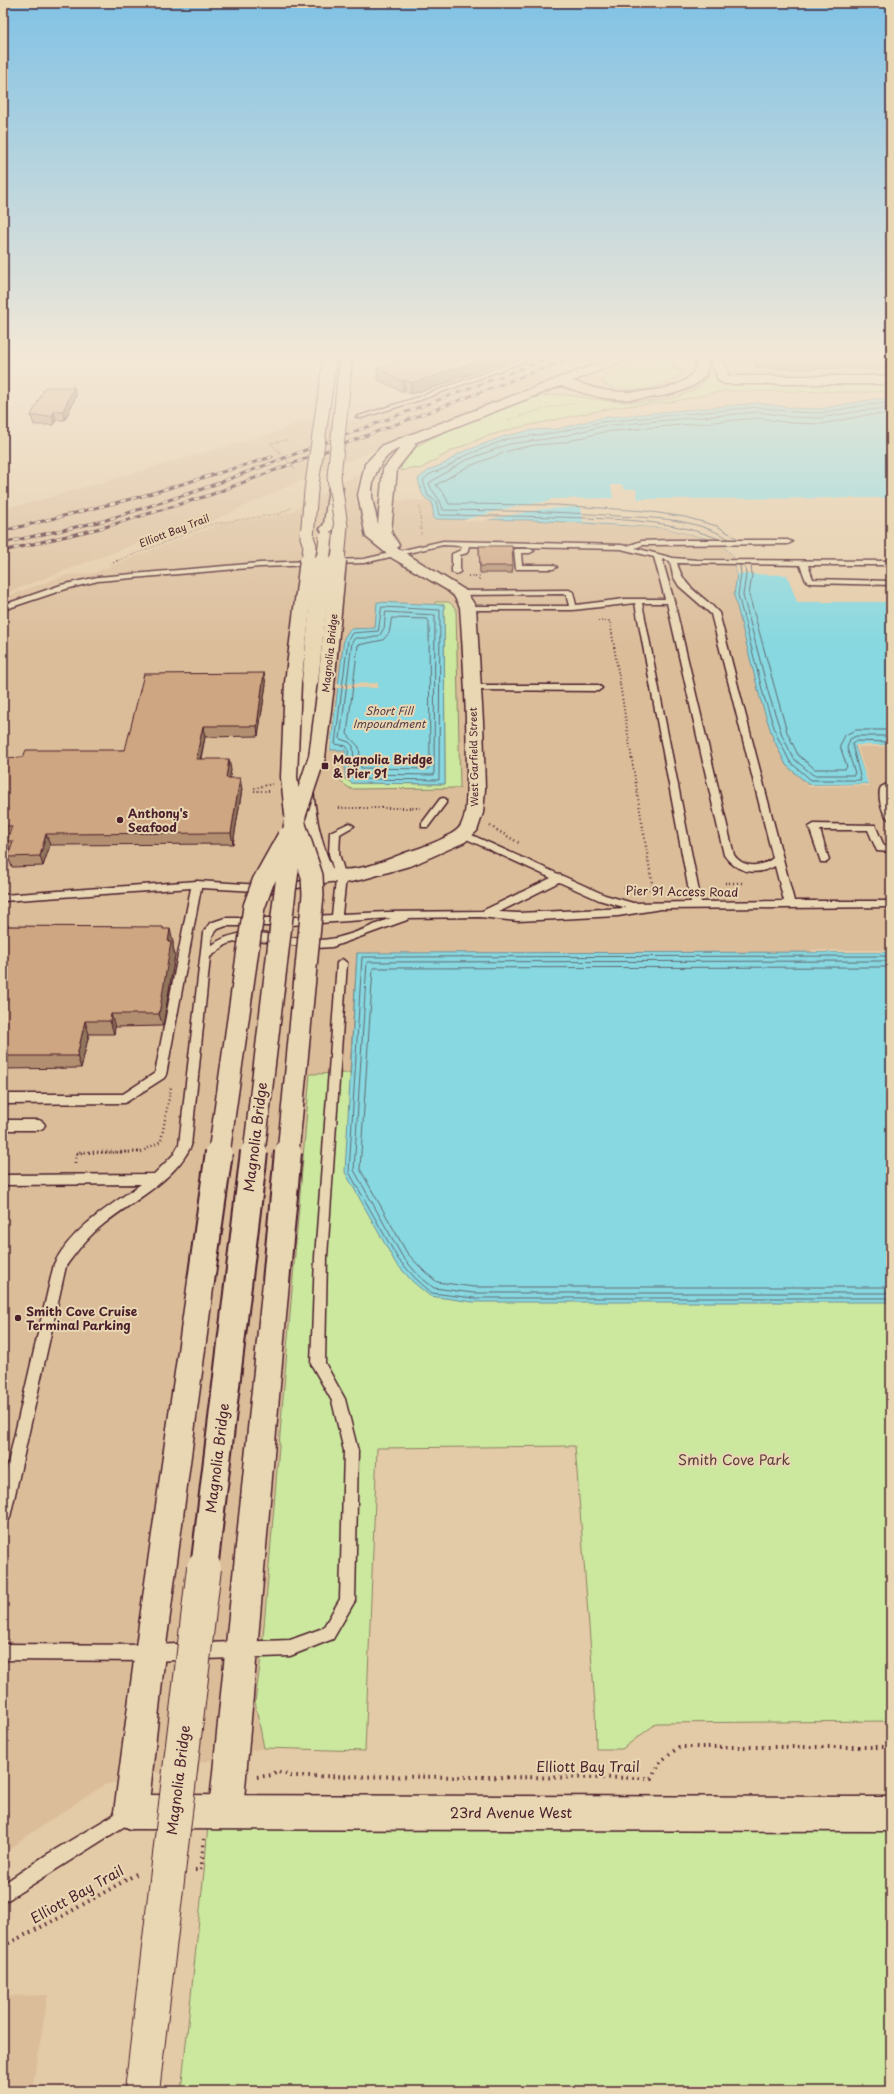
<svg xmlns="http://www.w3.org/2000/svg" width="894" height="2094" font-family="'Playpen Sans',sans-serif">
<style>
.built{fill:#dbbd9a}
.green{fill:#cce79e;stroke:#8b8364}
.water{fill:#87d8e0;stroke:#6f8e98}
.pier{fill:#e4cba7}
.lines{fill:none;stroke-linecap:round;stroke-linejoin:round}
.shore{stroke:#626973;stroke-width:1}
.service-casing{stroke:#4a1f2b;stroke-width:3}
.minor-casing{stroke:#4a1f2b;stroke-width:3}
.tertiary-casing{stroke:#4a1f2b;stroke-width:3}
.secondary-casing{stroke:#4a1f2b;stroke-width:3}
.path-far4{stroke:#4a1f2b;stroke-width:1.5;stroke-dasharray:0.5 2;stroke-linecap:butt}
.path-far3{stroke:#4a1f2b;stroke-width:2;stroke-dasharray:1 2.5;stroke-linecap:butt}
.path-far2{stroke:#4a1f2b;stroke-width:2.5;stroke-dasharray:1 3;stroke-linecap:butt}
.path-far1{stroke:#4a1f2b;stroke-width:3;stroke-dasharray:1 3.5;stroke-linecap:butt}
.path{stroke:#4a1f2b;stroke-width:4;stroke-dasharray:1.5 4.5;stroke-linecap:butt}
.service{fill:#e9d7b4;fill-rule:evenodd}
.minor{fill:#e9d7b4;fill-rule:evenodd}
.tertiary{fill:#e9d7b4;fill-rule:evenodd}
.secondary{fill:#e9d7b4;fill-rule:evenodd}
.rail-casing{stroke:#4a1f2b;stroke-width:3}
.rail{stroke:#e9d7b4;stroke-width:2;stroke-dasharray:5.5;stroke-linecap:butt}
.minor-bridge-far1-casing{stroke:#4a1f2b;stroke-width:15;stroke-linecap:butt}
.minor-bridge-casing{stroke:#4a1f2b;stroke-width:19;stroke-linecap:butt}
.secondary-bridge-far4-casing{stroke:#4a1f2b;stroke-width:15;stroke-linecap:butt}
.secondary-bridge-far3-casing{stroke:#4a1f2b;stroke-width:19;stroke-linecap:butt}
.secondary-bridge-far2-casing{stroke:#4a1f2b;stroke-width:24;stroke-linecap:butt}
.secondary-bridge-far1-casing{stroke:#4a1f2b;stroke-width:30;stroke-linecap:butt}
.secondary-bridge-casing{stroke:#4a1f2b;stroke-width:36;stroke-linecap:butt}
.path-bridge{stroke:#4a1f2b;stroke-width:1.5;stroke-dasharray:0.5 2;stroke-linecap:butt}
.minor-bridge-far1{stroke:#e9d7b4;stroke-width:13}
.minor-bridge{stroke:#e9d7b4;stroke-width:16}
.secondary-bridge-far4{stroke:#e9d7b4;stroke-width:13}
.secondary-bridge-far3{stroke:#e9d7b4;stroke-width:16}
.secondary-bridge-far2{stroke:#e9d7b4;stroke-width:21}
.secondary-bridge-far1{stroke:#e9d7b4;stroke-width:26}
.secondary-bridge{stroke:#e9d7b4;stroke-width:34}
.wall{fill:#b28f70;stroke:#4a1f2b}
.shaded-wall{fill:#91745b;stroke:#4a1f2b}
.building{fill:#cfa682;stroke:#4a1f2b}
.poi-dot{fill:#4a1f2b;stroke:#e9d7b4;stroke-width:1.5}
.labels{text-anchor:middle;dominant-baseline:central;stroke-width:4;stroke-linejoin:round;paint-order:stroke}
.far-street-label{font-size:10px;fill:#4a1f2b;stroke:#e9d7b4}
.far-water-label{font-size:11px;font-style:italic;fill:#533b46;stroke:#e9d7b4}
.poi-label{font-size:12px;font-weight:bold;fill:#4a1f2b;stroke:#e9d7b4;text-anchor:start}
.street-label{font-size:12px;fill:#4a1f2b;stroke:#e9d7b4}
.near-street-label{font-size:14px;fill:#4a1f2b;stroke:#e9d7b4}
.near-park-label{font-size:14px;fill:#5e3d3c;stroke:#e9d7b4}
</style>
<rect width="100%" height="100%" fill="#e4cba7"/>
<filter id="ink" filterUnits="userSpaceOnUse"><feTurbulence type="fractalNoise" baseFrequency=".025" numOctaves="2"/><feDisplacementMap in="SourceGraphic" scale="8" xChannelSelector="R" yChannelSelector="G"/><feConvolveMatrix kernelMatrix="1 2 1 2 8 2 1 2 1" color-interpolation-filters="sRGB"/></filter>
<g filter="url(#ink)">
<g class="built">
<path d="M542 354H617L420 431 291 485 190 531 180 527 3 594V508L29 503 270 434 306 419 358 421Z"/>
<path d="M722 354H891V378L737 377 729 373Z"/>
<path d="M358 474 356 503 368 509 371 501 426 500 432 502 433 512 733 498 738 574 734 595 760 698 773 738 787 765 809 785 869 784 855 745H891V952L357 953 350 1073 311 1074 262 1650 255 1702 264 1748 104 1785 27 1836 3 1855V598L66 575 93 573 222 523 269 518 291 512Z"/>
<path d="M48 1995 32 2091H3V1996Z"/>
</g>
<g class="green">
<path d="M657 354H681L671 368 684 371C667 392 629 393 605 385L603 380 606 375Z"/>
<path d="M713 366 718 383H891V392L724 391 671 402 616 407 516 428 487 436 451 451 420 469 411 468 401 471C401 464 405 456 410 452 424 436 527 396 549 395 569 393 589 399 609 401 642 404 701 404 713 366Z"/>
<path d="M435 602H449L456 609 460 788 351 789 342 783 338 775 352 783 445 784 444 605H435Z"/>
<path d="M357 953 891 1111V1721L657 1723 622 1749H596L595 1704 575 1446 377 1448 365 1751 264 1748 255 1702 262 1650 310 1074 350 1073Z"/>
<path d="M209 1812 891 1814V2091H181L205 1862Z"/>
</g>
<g class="water">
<path d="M875 399H891V745L855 746 869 784 809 785 786 765 773 738 760 698 734 595 737 574 734 557 723 545 706 538 666 528 532 520 434 519 432 502C421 498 421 489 418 479L429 470 444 464 460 453 505 436 533 430 558 429 600 418 758 403 793 408 820 409Z"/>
<path d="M377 602 444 605 445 784 352 783 345 778V750H330L344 638 350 629 375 628Z"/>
<path d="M891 952V1302H473L430 1296 413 1282 395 1262 345 1172 357 953Z"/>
</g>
<g class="pier">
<path d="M611 485H623L624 489H636L638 499 891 498V602H797L787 575 737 574 734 557 723 545 706 538 666 528 583 522 581 507 543 509 482 521H460L512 507 550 501V499L613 498Z"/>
<path d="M336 681V684L378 683V688H336L330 752 328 749Z"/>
<path d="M855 745H891V747H858L870 786 809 787 806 785 868 784Z"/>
<path d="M811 950H891V952H812Z"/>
</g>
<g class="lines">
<g class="shore">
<path d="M719 539C678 522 632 520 588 518 538 516 489 516 439 515L436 501 428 496 423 480 430 474 446 468 462 457 507 439 559 432 601 422 758 407 792 412 820 413 865 405 891 403"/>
<path d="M729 539C695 518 655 518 617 516 559 511 501 511 443 510 440 496 433 495 429 483L464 461 509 444 560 437 602 426 758 412 792 417 820 418 866 410 891 408"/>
<path d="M738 539 717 526 685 517 645 511 556 505 449 504 444 494 436 485 467 467 511 450 535 445 562 443 603 432 758 418 791 423 821 424 867 415 891 414"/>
<path d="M740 565 741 574 738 595 764 697 777 736 790 762 811 780H861L852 744 856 741 891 742"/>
<path d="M745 565 746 575 743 595 769 695 782 735 794 759 813 775H854L855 773 847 748 850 739 856 736H891"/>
<path d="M751 565 752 575 749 595 787 732 798 755 815 769H845L847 767 840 746 845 735 856 730H891"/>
<path d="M382 607 440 610 439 780 354 779 349 775 348 749 346 746 335 744 348 640 352 633 378 631Z"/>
<path d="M386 612 435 615 434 775 355 774 353 746 349 742 340 739 352 642 355 638H372L380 635 384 628Z"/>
<path d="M392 618 427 619 429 621 430 767 428 769 361 768 359 747 347 734 358 645 383 640 389 633Z"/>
<path d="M891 956 362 957 349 1172 398 1259 416 1279 432 1293 473 1298H891"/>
<path d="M891 961 367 962 354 1170 402 1256 419 1276 434 1288 473 1293H891"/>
<path d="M891 967 373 968 360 1169 407 1253 424 1271 437 1282 474 1287H891"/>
</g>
<g class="service-casing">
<g id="service">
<path d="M537 354H545L420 400 361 418 356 417 416 398Z"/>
<path d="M670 540H788L792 542 788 544 643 545 635 548 673 558 697 560 891 561V565H808L813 579 891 581V585L810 583 806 581 800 565 677 563C685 591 702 593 719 613L794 901H891V907L661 909 618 916 518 921 480 917 408 918 407 920 332 947 316 948 271 942 239 941 227 944 210 957 191 1146C173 1182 135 1199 105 1223 89 1235 77 1251 66 1266L10 1517 8 1522 3 1524V1485L54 1264C70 1230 111 1205 141 1184L3 1185V1175L154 1174 174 1154 179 1145 203 933 210 923 225 918H277L332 915 336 881 275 892 201 888 166 1075 164 1078 125 1103 3 1104V1094H123L155 1073 191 888 3 901V895L197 881 275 886 335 875 329 854 330 832 349 823 354 826 340 834 339 854 346 877 342 914 388 912 482 911 551 878 460 836 458 834 460 832 463 831 605 895 633 903 691 902 635 603 573 610H465V606H569L566 594 460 595 456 593 460 591 569 590 573 592 576 605 624 599H665L654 557 621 549 469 546 467 553 460 555V572L456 574 452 572V554L461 550 462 546 443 545 364 563 332 564 328 562 332 560 364 559 443 541 621 545 627 546 642 541ZM662 559 670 561 673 576 679 586 711 614 773 858C761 868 743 868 734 855L674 601ZM642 603H667L724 855C736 873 757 876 775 866L784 901 701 902ZM559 882 599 900 627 908 518 913 499 912ZM391 918C373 925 348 937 330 939 291 945 246 918 211 946L212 936 218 929 226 926H277Z"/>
<path d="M514 549H530L534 551 530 553H521L522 565H553L557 567 553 569H516Z"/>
<path d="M313 561 317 563 316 565 260 567 98 581 66 589 3 610V605L61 585 98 577 260 563Z"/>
<path d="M472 685H598L602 688 598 691 469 690V686Z"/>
<path d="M891 782V789L889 790 891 820C882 818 877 794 881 787Z"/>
<path d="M443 798 446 799V803L428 827H422V823L440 799Z"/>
<path d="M814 824 875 825 884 846H891V852L877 851 868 830H820L829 860 827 862H821L809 827Z"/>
<path d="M342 959 347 963 327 1257 325 1363 345 1399 358 1451 355 1601 352 1606 333 1639 290 1656 150 1661 3 1660V1644L150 1645 290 1640 323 1628 340 1599 344 1451 332 1401 311 1364 315 1257 337 963Z"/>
<path d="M3 1120H39L43 1122 45 1125 43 1128 39 1130H3Z"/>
<path d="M130 1805 136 1807 138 1813 136 1819 3 1903V1884L46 1855Z"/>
</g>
</g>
<g class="minor-casing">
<g id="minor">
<path d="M623 354H639L637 356 414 443 416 445 397 469 391 532 399 545 397 548 465 590 476 607 483 722 485 789 483 813 477 831 465 842 413 865 364 879 341 884 317 877C284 822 293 741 302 681L304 677H316L318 681C310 744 306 808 332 868 353 874 382 862 402 854 416 849 454 838 461 825 468 812 466 791 467 777 467 720 464 664 460 607L454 596 447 590 392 558 366 537 358 495 365 464 383 445ZM400 448 383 469 378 524C376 515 373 505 372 496 371 477 382 455 400 448Z"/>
<path d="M709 354H721L729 376H891V384H724L718 380Z"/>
<path d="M131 1795 891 1797V1831L131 1829 119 1824 114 1812 119 1800Z"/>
</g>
</g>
<g class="tertiary-casing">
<path id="tertiary" d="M695 354H707C707 358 708 362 708 366 705 397 635 401 612 399 593 397 574 390 556 384L554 381 560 377C577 382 593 389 610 391 632 394 685 392 695 369 697 365 695 359 695 354Z"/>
</g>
<g class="secondary-casing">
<g id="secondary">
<path d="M341 354H353L350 378 344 382 338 378Z"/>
<path d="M336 483 343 487C341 501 344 537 322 532L320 529 324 524 329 487Z"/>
<path d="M201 1270 210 1273 214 1281 165 1653 148 1812 143 1824 131 1829 119 1824 114 1812 135 1653 188 1281 192 1273Z"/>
<path d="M276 1271 285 1274 289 1282 243 1811 238 1823 226 1828 214 1823 209 1811 263 1282 267 1274Z"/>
</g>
</g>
<g class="path-far4">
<path d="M680 370 672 368 682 354"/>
<path d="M508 420 546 408 575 403"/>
<path d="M271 443 287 440"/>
<path d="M420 507 421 536"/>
<path d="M117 561 212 524 279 514 291 508"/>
</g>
<g class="path-far3">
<path d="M110 564 119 560"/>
<path d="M468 576H479V581"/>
<path d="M598 621H610L642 823"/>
<path d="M269 791H254L255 788 272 784"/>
<path d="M339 808H421"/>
</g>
<g class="path-far2">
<path d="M490 826 519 843"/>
<path d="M725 883H743"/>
<path d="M624 888 653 889 642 822"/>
<path d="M77 1153 141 1152 161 1141 171 1087"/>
</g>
<path class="path-far1" d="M75 1163 77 1152H142"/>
<g class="path">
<path d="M257 1777 272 1775 276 1771 291 1776 651 1778 662 1760 679 1747H891"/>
<path d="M195 1870H201L204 1839"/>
<path d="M3 1946 59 1918 140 1872"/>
</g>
<use href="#service" class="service"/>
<use href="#minor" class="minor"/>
<use href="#tertiary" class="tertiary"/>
<use href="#secondary" class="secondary"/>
<g class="rail-casing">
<g id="rail">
<path d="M3 531 139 497 272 457"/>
<path d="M3 543 103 521 197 491 560 354"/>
<path d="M3 551 105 527 210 495 581 354"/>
</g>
</g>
<use href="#rail" class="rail"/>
<g class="minor-bridge-far1-casing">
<path id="minor-bridge-far1" d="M323 561 326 537"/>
</g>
<g class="minor-bridge-casing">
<path id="minor-bridge" d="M310 681 323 560"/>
</g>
<g class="secondary-bridge-far4-casing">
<g id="secondary-bridge-far4">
<path d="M308 561 310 546 307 537 311 491 330 358"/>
<path d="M338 561 341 526 334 477 344 378"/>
</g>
</g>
<g class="secondary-bridge-far3-casing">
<g id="secondary-bridge-far3">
<path d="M294 823 289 777 293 683 308 560"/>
<path d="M295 823 317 757 326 686 338 560"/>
</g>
</g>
<g class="secondary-bridge-far2-casing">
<g id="secondary-bridge-far2">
<path d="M219 1153 254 907 263 882 288 837"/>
<path d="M254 1153 285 891 295 822"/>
<path d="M288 1153 313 895 312 876 294 822"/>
</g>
</g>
<g class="secondary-bridge-far1-casing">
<g id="secondary-bridge-far1">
<path d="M201 1281 219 1152"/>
<path d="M276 1282 288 1152"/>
<path d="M204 1569 254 1152"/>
</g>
</g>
<g class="secondary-bridge-casing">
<path id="secondary-bridge" d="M142 2091 204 1568"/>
</g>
<path class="path-bridge" d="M271 443 296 470"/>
<use href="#minor-bridge-far1" class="minor-bridge-far1"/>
<use href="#minor-bridge" class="minor-bridge"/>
<use href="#secondary-bridge-far4" class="secondary-bridge-far4"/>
<use href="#secondary-bridge-far3" class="secondary-bridge-far3"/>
<use href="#secondary-bridge-far2" class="secondary-bridge-far2"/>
<use href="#secondary-bridge-far1" class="secondary-bridge-far1"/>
<use href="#secondary-bridge" class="secondary-bridge"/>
</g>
<g class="wall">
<path d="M382 354H526L441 385 411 394 405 391 403 392 378 380 377 368 396 362 382 356Z"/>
<path d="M752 354H891V369L757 368Z"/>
<path d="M76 396 65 420H56L54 425H34L31 416Z"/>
<path d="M479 546 513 566 512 573H480Z"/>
<path d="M266 684 258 736 205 737 201 759 231 770 229 778 242 789 233 844 50 845 43 866 12 867 8 857 10 850 7 841 8 837H3V760L23 757 125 750Z"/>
<path d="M3 926 164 929 173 942V947L175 955 163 1026 115 1027 114 1034H89L81 1068 3 1069Z"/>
</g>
<g class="shaded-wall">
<path d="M496 354H526L441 385 411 394V383Z"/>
<path d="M405 380V391L403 392 402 381Z"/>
<path d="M74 387 76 396 65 420 63 411Z"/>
<path d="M54 411 56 420 54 425 52 416Z"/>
<path d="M264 673 266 684 258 736 257 726Z"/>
<path d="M203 726 205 737 198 770 196 759Z"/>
<path d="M229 759 231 770 228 789 226 778Z"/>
<path d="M240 778 242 789 233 844 231 833Z"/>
<path d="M46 834 50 845 43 866 40 856Z"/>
<path d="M170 929 173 942V947L175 955 163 1026 159 1014 168 942Z"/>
<path d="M111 1014 115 1027 114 1034 110 1021Z"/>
<path d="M85 1021 89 1034 81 1068 77 1056Z"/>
</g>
<g class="building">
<path d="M400 354H496L441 374 411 383 405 380 402 381 377 368 409 358Z"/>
<path d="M758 354H891V357H759Z"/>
<path d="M45 387H74L63 411H54L52 416H31Z"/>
<path d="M479 546H512L513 566H480Z"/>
<path d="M264 673 257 726H203L196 759H229L226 778H240L231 833 46 834 40 856 8 857 13 841H7L12 826H3V760L4 758 23 757 26 750H125L144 674Z"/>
<path d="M3 926 163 927V929H170L168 942H171L159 1014H111L110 1021H85L77 1056H3Z"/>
</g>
</g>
<linearGradient id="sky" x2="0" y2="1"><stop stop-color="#81c2e5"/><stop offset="0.55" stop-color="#f3e8d7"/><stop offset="1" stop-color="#f3e8d7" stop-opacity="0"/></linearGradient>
<rect width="894" height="647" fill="url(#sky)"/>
<g class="poi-dot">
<rect x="321" y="762" width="8" height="8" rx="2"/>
<circle cx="120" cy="820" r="4"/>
<circle cx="18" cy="1318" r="4"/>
</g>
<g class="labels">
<g class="far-street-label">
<text transform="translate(174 530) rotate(-21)">Elliott Bay Trail</text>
<text transform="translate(329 653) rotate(-84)">Magnolia Bridge</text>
<text transform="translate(473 757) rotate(-91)">West Garfield Street</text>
</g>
<g class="far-water-label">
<text x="389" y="710">Short Fill<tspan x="389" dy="13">Impoundment</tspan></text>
</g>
<g class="poi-label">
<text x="333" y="759">Magnolia Bridge<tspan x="333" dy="14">&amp; Pier 91</tspan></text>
<text x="128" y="813">Anthony's<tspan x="128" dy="14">Seafood</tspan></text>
<text x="26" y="1311">Smith Cove Cruise<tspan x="26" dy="14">Terminal Parking</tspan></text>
</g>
<g class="street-label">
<text transform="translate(682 891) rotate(1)">Pier 91 Access Road</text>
</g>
<g class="near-street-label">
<text transform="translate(255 1137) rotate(-83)">Magnolia Bridge</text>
<text transform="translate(217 1458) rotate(-83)">Magnolia Bridge</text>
<text x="588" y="1766">Elliott Bay Trail</text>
<text transform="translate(178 1780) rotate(-83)">Magnolia Bridge</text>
<text x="511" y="1812">23rd Avenue West</text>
<text transform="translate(77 1894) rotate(-29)">Elliott Bay Trail</text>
</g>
<g class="near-park-label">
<text x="734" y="1459">Smith Cove Park</text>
</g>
</g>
<rect width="894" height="2094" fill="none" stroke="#e9d7b4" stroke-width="16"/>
<rect x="8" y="8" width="878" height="2078" fill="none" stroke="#4a1f2b" stroke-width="1.5" filter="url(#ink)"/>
</svg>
